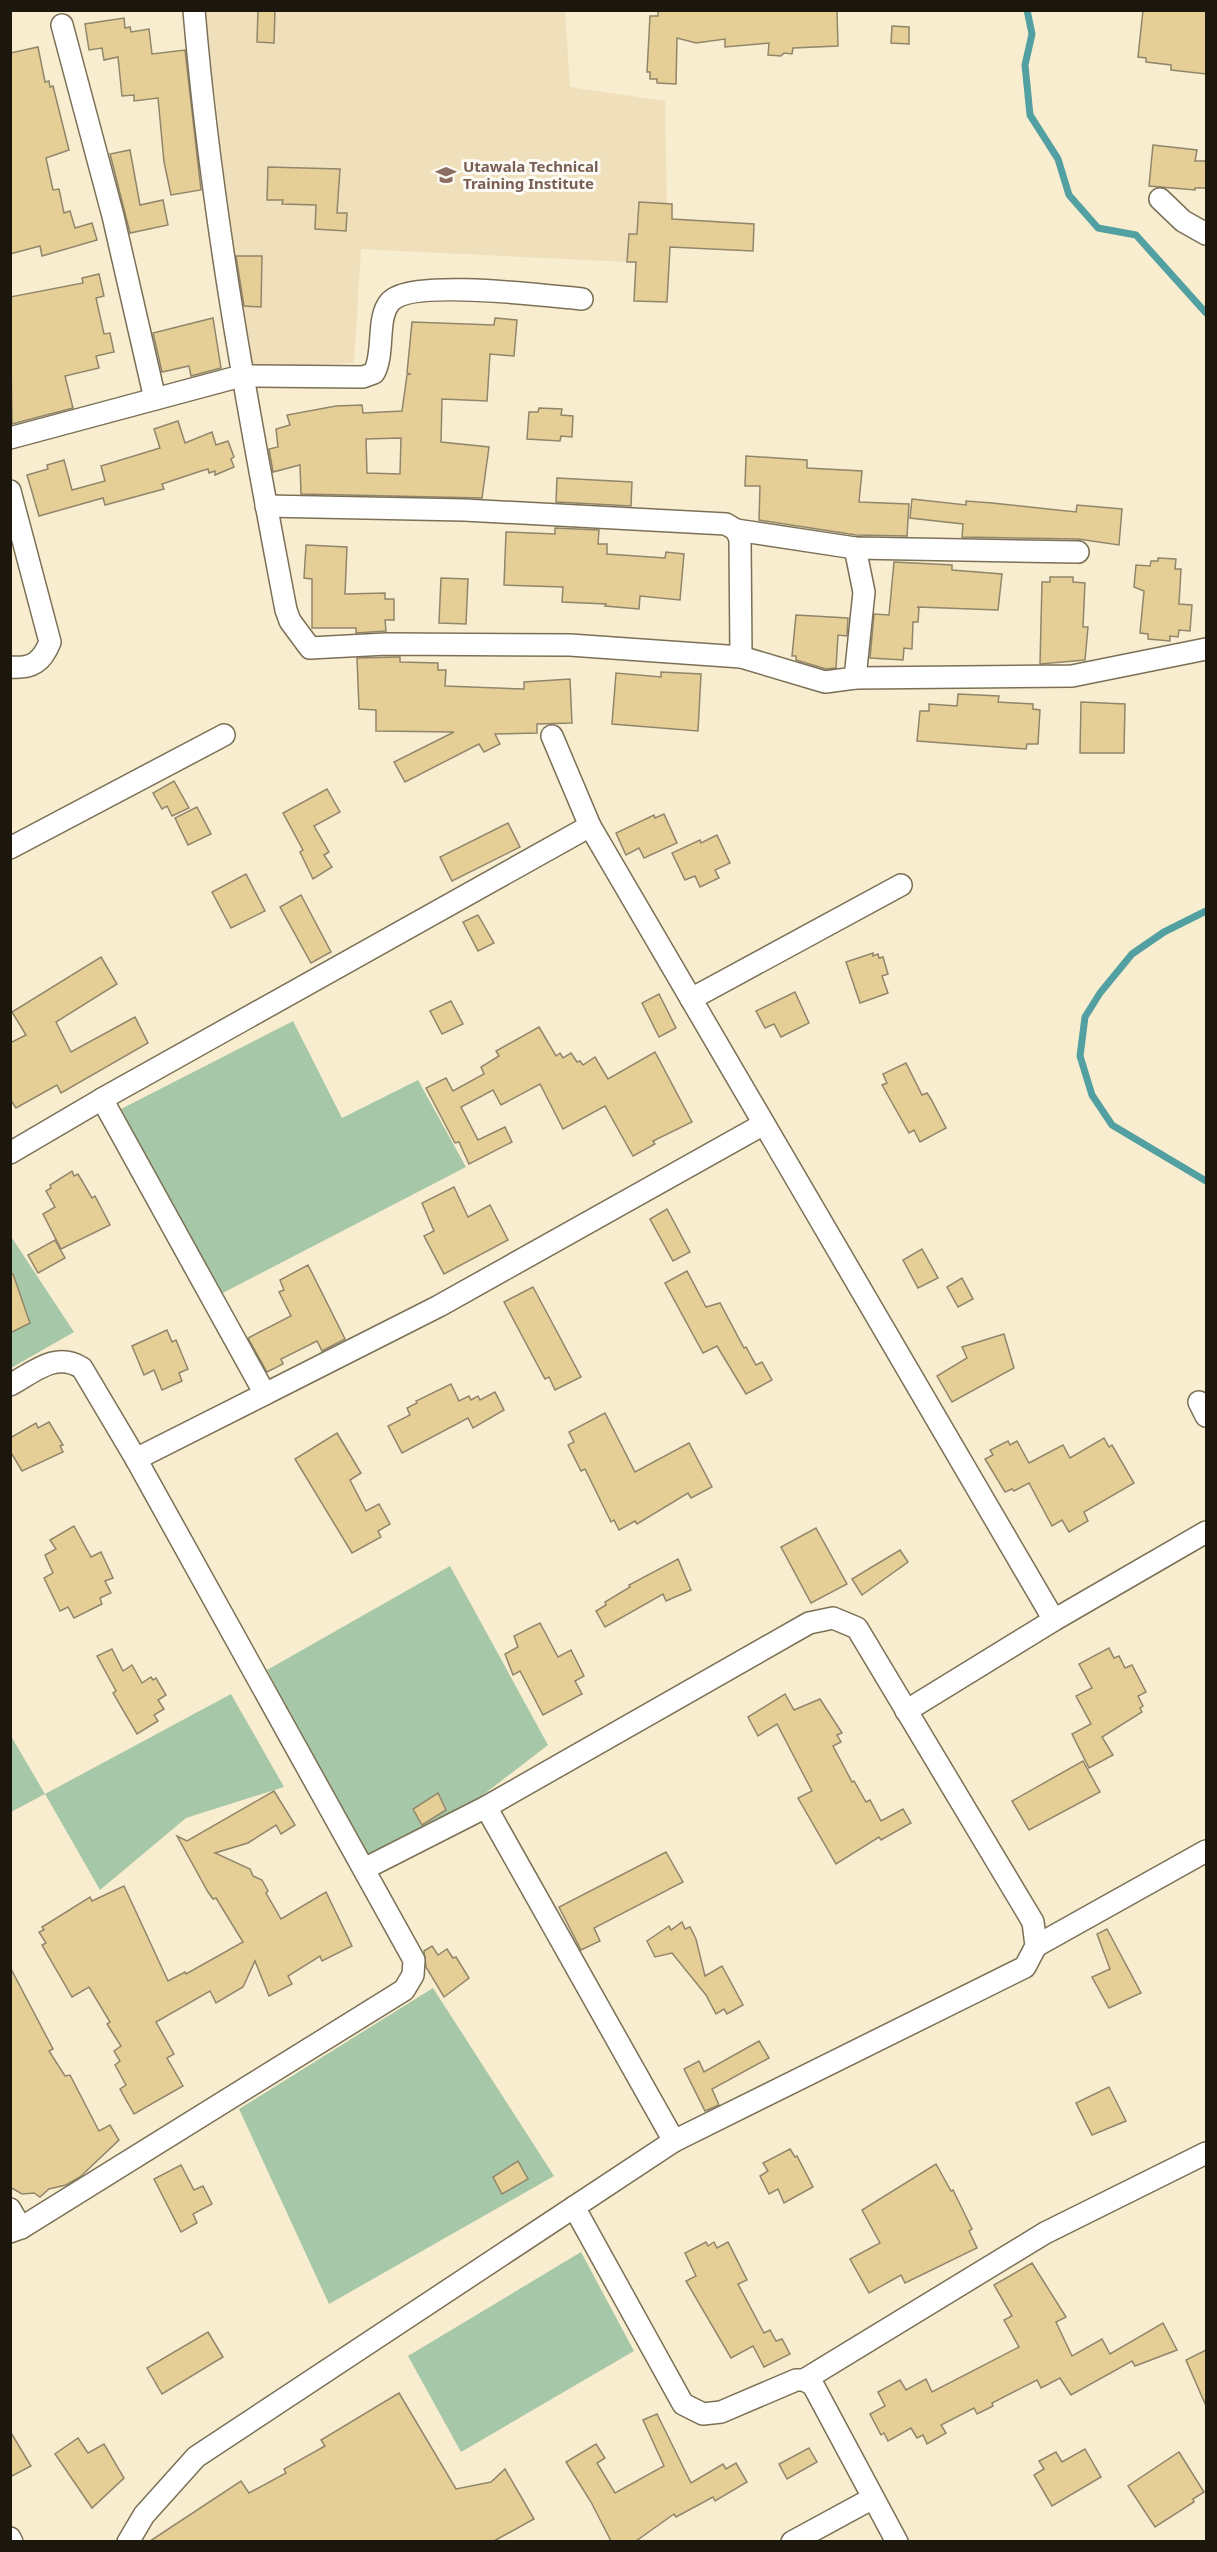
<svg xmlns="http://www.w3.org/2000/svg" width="1217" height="2552" font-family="'Noto Sans',sans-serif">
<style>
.built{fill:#efe0bb}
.green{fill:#a6c8a8}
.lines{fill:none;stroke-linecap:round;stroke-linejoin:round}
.stream{stroke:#52a0a2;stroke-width:7}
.building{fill:#e5cf96;stroke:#91866b;stroke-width:1.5;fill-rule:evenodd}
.street-casing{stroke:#7b7056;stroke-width:24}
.street{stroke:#fff;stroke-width:21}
.labels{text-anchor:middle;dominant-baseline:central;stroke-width:6;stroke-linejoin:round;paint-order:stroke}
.education-label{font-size:15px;font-weight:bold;fill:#785e54;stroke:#fdfbf5;text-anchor:start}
</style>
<rect width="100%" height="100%" fill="#f9edcf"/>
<path class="built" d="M205 11H565L570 87 665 101 668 264 361 249 354 363 247 368Z"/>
<g class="green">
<path d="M293 1021 342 1118 418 1080 466 1167 215 1297 121 1109Z"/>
<path d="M10 1235 74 1332 11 1368H10Z"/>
<path d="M450 1566 548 1745 462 1811 366 1857 267 1670Z"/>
<path d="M231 1694 284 1787 186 1818 100 1890 45 1794 11 1812V1736L45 1794Z"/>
<path d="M433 1988 554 2176 329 2304 239 2109Z"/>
<path d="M581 2252 634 2351 461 2452 408 2356Z"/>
</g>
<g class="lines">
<g class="stream">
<path d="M1027 10 1032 34 1025 65 1030 115 1058 159 1069 195 1098 228 1136 235 1206 313"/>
<path d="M1206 911 1164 932 1132 954 1100 993 1085 1017 1080 1056 1092 1095 1112 1125 1206 1181"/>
</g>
</g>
<g class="building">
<path d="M258 10H275L274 43 257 42Z"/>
<path d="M658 10H837L838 46 793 48 792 54 784 53 781 56 768 55 769 43 725 47V39L696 43 677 38 676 84 657 83V79H650V72H647L650 16H658Z"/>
<path d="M1143 10H1206V74L1171 70V65L1146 62V58L1138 57Z"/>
<path d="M124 18 125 28 130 27 131 32 149 29 152 54 185 50 201 190 171 195 164 162 158 98 134 101V95L122 96 118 57 104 60 102 48 89 50 85 24Z"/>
<path d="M892 26 909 27V44L891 43Z"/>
<path d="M38 47 45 82 49 81 50 87 53 86 69 150 46 158 53 190 59 189 64 213 70 211 75 228 92 223 97 240 42 256 40 246 10 254V53Z"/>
<path d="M1153 145 1197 150 1195 161H1206V188H1195V190L1149 186Z"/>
<path d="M130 150 140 205 163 200 168 225 130 233 110 154Z"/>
<path d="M268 167 340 169 337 213H347L346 231 315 229 316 205 282 204 283 200H267Z"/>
<path d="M639 202 672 204V219L754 224 753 251 670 247 667 302 634 301 636 262H627L629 234H637Z"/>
<path d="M236 256H262L261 307 244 306Z"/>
<path d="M99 274 104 296 96 298 104 334 110 333 114 352 96 356 99 368 65 376 73 408 12 424 10 297 83 283 82 278Z"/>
<path d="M213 318 221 368 191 376 189 366 162 372 153 333Z"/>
<path d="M495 318 517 320 514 356 490 354 487 401 442 399 441 442 489 447 482 498 301 494 300 465 273 472 269 449 278 447 276 429 290 425 287 415 336 406 362 405 363 413 402 411 407 375 410 374 407 373 412 322 494 325ZM401 438 400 474 367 473 366 439Z"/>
<path d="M539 408 562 409 561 415 573 416 572 437 561 436 560 441 527 439 529 412H538Z"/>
<path d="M178 421 185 443 212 432 216 445 228 441 234 457 231 459 234 467 215 475V471L209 473 208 469 198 472 162 484 164 489 105 505 103 498 39 516 27 475 48 469 47 465 64 460 72 490 105 481 101 466 160 448 154 429Z"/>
<path d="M746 456 807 460V468L862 471 859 502 909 504 907 536 856 535 759 520 760 486H745Z"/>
<path d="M557 478 632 482 631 506 556 502Z"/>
<path d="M912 499 966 505V501L992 503 1076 512 1077 505 1122 509 1119 545 1078 539 962 537 963 524 910 518Z"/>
<path d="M555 528 599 530 598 544H607V554L665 558 666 552 684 554 680 600 640 596 639 609 605 606 606 604 562 602 563 587 504 585 506 532 555 534Z"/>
<path d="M306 545 347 547 345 594 385 593V599H394V620H385L386 631 356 633V628H312V579L304 578Z"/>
<path d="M1158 558 1176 559 1175 569H1181L1179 604 1192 605 1190 631 1179 630 1178 637 1170 636V641L1148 639V634L1140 633 1144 591 1134 587 1136 565 1150 566 1151 561H1158Z"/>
<path d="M894 562 952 565V570L1002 574 998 610 917 607 919 608 918 622H913L912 649 904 648 903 660 870 658 874 614 889 615Z"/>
<path d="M1050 577H1073V582L1085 583 1083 627H1088L1085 660 1040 664 1042 582H1050Z"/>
<path d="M441 578 468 579 466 624 439 623Z"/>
<path d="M796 615 848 618 847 636 838 635 836 668 826 669 796 660V656H792Z"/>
<path d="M398 657H400V662L438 663V670H446L445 686 524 689V682L570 679 572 723 537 724V733L495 734 500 744 484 752 479 744 405 782 394 762 454 732 376 731V710L359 709 357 658Z"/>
<path d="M661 672 701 674 698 731 612 724 616 673 661 677Z"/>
<path d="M958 694 999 696 998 702 1033 704V709L1040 710 1038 744H1027L1026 749 917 741 920 711H929V704L957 706Z"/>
<path d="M1081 702 1125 704 1124 753H1080Z"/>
<path d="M174 781 189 808 172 816 167 806 162 809 153 793Z"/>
<path d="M327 789 340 812 314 826 329 852 324 855 332 867 313 879 300 852 303 850 283 813Z"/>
<path d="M197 807 211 834 188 845 175 818Z"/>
<path d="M664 814 677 843 644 858 639 848 626 855 616 833 654 815 655 818Z"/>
<path d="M508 823 520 847 452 881 440 857Z"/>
<path d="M717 835 730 863 715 870 719 878 700 887 695 876 685 880 672 853 700 840 701 843Z"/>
<path d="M246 874 265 911 231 928 212 892Z"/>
<path d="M301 895 331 952 311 963 280 907Z"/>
<path d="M478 915 494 943 478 951 463 922Z"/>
<path d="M873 953V956L878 954 879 958 883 957 888 974 882 976 888 993 860 1003 846 962Z"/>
<path d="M101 957 117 984 56 1022 71 1052 135 1017 148 1043 61 1093 57 1085 16 1108 10 1099V1043L26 1035 12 1012Z"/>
<path d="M795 992 809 1023 781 1037 774 1024 765 1028 756 1011Z"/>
<path d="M659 994 676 1028 659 1037 642 1003Z"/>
<path d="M451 1001 463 1024 442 1034 430 1011Z"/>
<path d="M539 1027 556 1056 560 1053 563 1058 571 1053 577 1062 580 1061 583 1065 595 1057 608 1079 655 1052 692 1122 653 1141 655 1144 633 1156 605 1106 563 1129 540 1084 501 1105 493 1090 461 1107 478 1140 505 1127 512 1142 469 1164 459 1142 455 1143 426 1088 446 1078 453 1091 484 1074 481 1067 499 1056 496 1051Z"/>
<path d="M906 1063 922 1095 927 1093 931 1099 946 1128 920 1142 914 1130 909 1133 882 1085 887 1083 883 1074Z"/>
<path d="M72 1171 74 1176 78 1174 92 1198 95 1196 110 1225 61 1249 43 1214 55 1207 46 1191 51 1188 50 1185Z"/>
<path d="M454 1187 468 1217 490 1205 508 1240 444 1274 424 1236 434 1231 422 1203Z"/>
<path d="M667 1209 690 1252 673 1261 650 1219Z"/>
<path d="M55 1240 65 1258 38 1273 28 1255Z"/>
<path d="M922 1249 938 1278 918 1288 903 1260Z"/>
<path d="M308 1265 345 1339 322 1351 317 1341 281 1359 283 1364 267 1372 248 1338 291 1316 279 1292 284 1290 280 1280Z"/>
<path d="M687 1271 706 1307 720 1303 744 1348 746 1347 756 1365 762 1362 772 1380 746 1394 717 1346 703 1353 665 1283Z"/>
<path d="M10 1274H13L30 1323 10 1333Z"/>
<path d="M962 1278 973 1299 958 1307 947 1287Z"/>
<path d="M533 1287 581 1377 555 1390 549 1377 545 1379 504 1302Z"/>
<path d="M167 1330 172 1342 176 1340 188 1369 179 1373 182 1381 162 1390 154 1370 144 1375 132 1346Z"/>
<path d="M1004 1334 1014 1368 952 1402 937 1376 967 1358 962 1347Z"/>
<path d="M451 1384 459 1401 469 1396 471 1400 478 1396 480 1400 495 1392 504 1410 473 1428 468 1418 402 1453 388 1426 410 1415 407 1408 417 1403 416 1401Z"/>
<path d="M605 1413 635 1472 689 1443 712 1487 691 1498 688 1493 637 1524 635 1521 619 1530 614 1520 611 1522 585 1469 581 1471 568 1445 574 1442 569 1432Z"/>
<path d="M49 1422 63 1445 60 1446 63 1452 22 1471 10 1451V1438L36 1423 38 1428Z"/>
<path d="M337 1433 361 1473 350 1480 366 1511 379 1504 390 1524 378 1531 381 1537 352 1553 295 1459Z"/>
<path d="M1104 1438 1109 1447 1112 1445 1134 1483 1084 1512 1088 1521 1069 1532 1062 1520 1052 1526 1029 1483 1014 1491 1012 1489 1005 1492 985 1459 993 1455 990 1450 1008 1441 1010 1445 1017 1441 1029 1463 1063 1445 1070 1458Z"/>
<path d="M74 1526 91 1557 101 1552 113 1578 105 1581 111 1593 100 1598 102 1604 74 1618 68 1607 60 1611 44 1578 53 1573 45 1555 56 1549 50 1540Z"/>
<path d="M816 1528 847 1584 811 1603 781 1547Z"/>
<path d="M900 1550 908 1562 862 1595 852 1579Z"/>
<path d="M678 1559 691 1590 666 1601 663 1594 605 1627 596 1611 606 1605 605 1602 630 1587 629 1585Z"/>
<path d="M540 1623 558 1657 571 1650 584 1676 575 1681 582 1694 543 1715 520 1671 513 1675 505 1654 518 1647 514 1636Z"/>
<path d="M1109 1648 1114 1658 1119 1656 1125 1668 1132 1665 1146 1692 1138 1696 1143 1706 1140 1708 1142 1712 1102 1737 1113 1755 1089 1768 1072 1734 1091 1724 1076 1696 1092 1688 1079 1664Z"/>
<path d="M112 1649 123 1671 132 1665 142 1683 151 1677 153 1680 156 1678 166 1695 158 1700 164 1709 154 1715 158 1721 137 1734 113 1693 116 1691 97 1656Z"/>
<path d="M785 1694 794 1710 820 1699 842 1733 837 1735 841 1742 833 1746 852 1782 854 1781 866 1802 870 1800 881 1821 903 1809 911 1823 881 1840 879 1837 836 1864 798 1798 812 1791 777 1724 758 1736 748 1717Z"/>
<path d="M1083 1761 1100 1792 1029 1830 1012 1801Z"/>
<path d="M274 1791 295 1825 281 1834 276 1825 248 1843 215 1853 250 1869 253 1876 262 1880 268 1891 266 1893 281 1919 326 1892 352 1946 322 1961 320 1956 288 1976 292 1984 269 1996 255 1961 243 1987 216 2003 210 1991 156 2022 174 2054 167 2058 183 2086 134 2114 120 2089 126 2085 115 2065 120 2061 114 2051 121 2046 107 2024 110 2022 89 1987 72 1997 42 1945 46 1943 39 1932 44 1930 42 1927 90 1897 92 1901 124 1886 168 1981 185 1972 186 1974 243 1942 216 1898 213 1899 208 1892 177 1836 187 1841Z"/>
<path d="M438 1793 446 1810 422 1825 413 1809Z"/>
<path d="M666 1852 683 1882 594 1928 600 1941 581 1950 559 1907Z"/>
<path d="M682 1922 685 1929 690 1927 696 1939 705 1976 722 1966 743 2005 727 2014 724 2009 716 2014 706 1995 672 1953 655 1957 647 1941 669 1926 671 1930Z"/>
<path d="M1107 1929 1141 1993 1109 2008 1092 1977 1110 1969 1097 1934Z"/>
<path d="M432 1946 438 1955 447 1949 453 1958 456 1957 469 1978 444 1997 426 1967 424 1951Z"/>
<path d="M10 1967 53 2049 49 2051 65 2076 70 2075 99 2131 110 2125 119 2140 80 2177 66 2185 49 2189 40 2197 34 2193 22 2194 10 2187Z"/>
<path d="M759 2041 769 2058 712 2089 719 2105 705 2111 684 2069 699 2061 704 2072Z"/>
<path d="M1109 2087 1126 2121 1092 2135 1076 2103Z"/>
<path d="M790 2149 795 2157 797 2156 813 2187 784 2203 778 2189 769 2194 760 2176 768 2171 763 2163Z"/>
<path d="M518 2161 528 2179 502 2194 493 2177Z"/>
<path d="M936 2164 951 2191 953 2190 972 2229 969 2231 977 2248 905 2283 901 2275 869 2293 850 2259 880 2243 862 2210Z"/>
<path d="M181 2165 194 2190 203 2186 212 2204 193 2214 197 2223 181 2232 154 2179Z"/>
<path d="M706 2242 708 2246 714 2242 717 2248 728 2242 747 2280 738 2284 764 2333 770 2330 776 2341 782 2339 790 2354 764 2367 753 2346 731 2358 686 2281 696 2276 685 2253Z"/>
<path d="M1032 2263 1066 2317 1056 2322 1072 2356 1102 2339 1110 2354 1163 2323 1177 2350 1135 2366 1132 2361 1071 2395 1060 2378 1041 2388 1037 2380 992 2403 993 2406 977 2414 974 2408 941 2425 946 2433 927 2444 923 2435 917 2438 911 2428 888 2441 884 2433 881 2435 870 2414 885 2406 878 2392 900 2380 906 2390 926 2379 932 2392 1019 2347 1004 2320 1012 2316 994 2285Z"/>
<path d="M208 2332 223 2357 162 2394 147 2368Z"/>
<path d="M1206 2350V2406L1186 2360Z"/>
<path d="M399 2393 456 2489 491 2482 505 2469 534 2519 494 2541H150L241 2481 249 2493 286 2473 284 2469 325 2446 321 2440Z"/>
<path d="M657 2414 691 2483 723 2464 726 2469 736 2463 747 2482 715 2501 713 2497 676 2517 674 2514 636 2541H611L591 2502 566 2462 596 2444 605 2458 597 2463 615 2493 664 2466 643 2420Z"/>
<path d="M10 2431 31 2466 10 2477Z"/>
<path d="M78 2438 88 2453 104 2444 124 2478 92 2508 55 2454Z"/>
<path d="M809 2448 817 2462 787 2479 779 2464Z"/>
<path d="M1085 2449 1101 2477 1052 2506 1034 2475 1044 2469 1039 2461 1056 2452 1062 2462Z"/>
<path d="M1179 2452 1204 2492 1193 2499 1194 2502 1155 2527 1128 2486Z"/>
</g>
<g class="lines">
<g class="street-casing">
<g id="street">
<path d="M194 10C211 212 248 411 286 610L290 621 310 648 386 644 570 645 741 657 825 682 855 678 1072 676 1206 649"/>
<path d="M62 25 113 216 155 399"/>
<path d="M1160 199 1183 221 1206 234"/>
<path d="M10 438 241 376 363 377 374 373C385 353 376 318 390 302 411 278 548 296 582 299"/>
<path d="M10 491 50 642C42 662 32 669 10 667"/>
<path d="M266 506 464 510 726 524 736 530 740 539 741 657"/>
<path d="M736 530 855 548 1078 552"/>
<path d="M855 678 864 592 855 548"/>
<path d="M552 736 590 826 1054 1620"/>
<path d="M10 848 224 735"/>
<path d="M691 999 901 885"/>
<path d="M102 1099 590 826"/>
<path d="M10 1153 102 1099 265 1394 136 1459"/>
<path d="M10 1385C34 1372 56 1351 82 1368L136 1459 414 1960 413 1975 404 1990 21 2228"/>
<path d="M265 1394 439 1306 764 1124"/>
<path d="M1199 1402 1206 1416"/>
<path d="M906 1711 1054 1620 1206 1532"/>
<path d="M486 1807 809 1623 833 1618 857 1628 1033 1922 1036 1946 1025 1967 674 2141"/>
<path d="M1036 1946 1206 1851"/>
<path d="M574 2207 683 2404 703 2414 721 2412 796 2380H804L813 2385 897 2542"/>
<path d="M10 2209 21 2228 10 2232"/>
<path d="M804 2380 1045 2233 1206 2153"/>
<path d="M10 2538 12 2542"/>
<path d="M128 2542 144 2515 196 2457 674 2141 486 1807 364 1869"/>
<path d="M792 2542 873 2498"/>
</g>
</g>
<use href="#street" class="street"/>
</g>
<defs>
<g id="university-bare" transform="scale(1.62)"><path d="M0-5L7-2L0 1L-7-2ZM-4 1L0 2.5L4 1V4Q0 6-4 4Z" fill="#8d6e63" stroke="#fdfbf5" stroke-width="2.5" paint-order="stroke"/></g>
</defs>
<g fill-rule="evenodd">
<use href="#university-bare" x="446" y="175"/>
</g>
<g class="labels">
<g class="education-label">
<text x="463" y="166">Utawala Technical<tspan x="463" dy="17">Training Institute</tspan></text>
</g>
</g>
<rect width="1217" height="2552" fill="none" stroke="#1c170d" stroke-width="24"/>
</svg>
